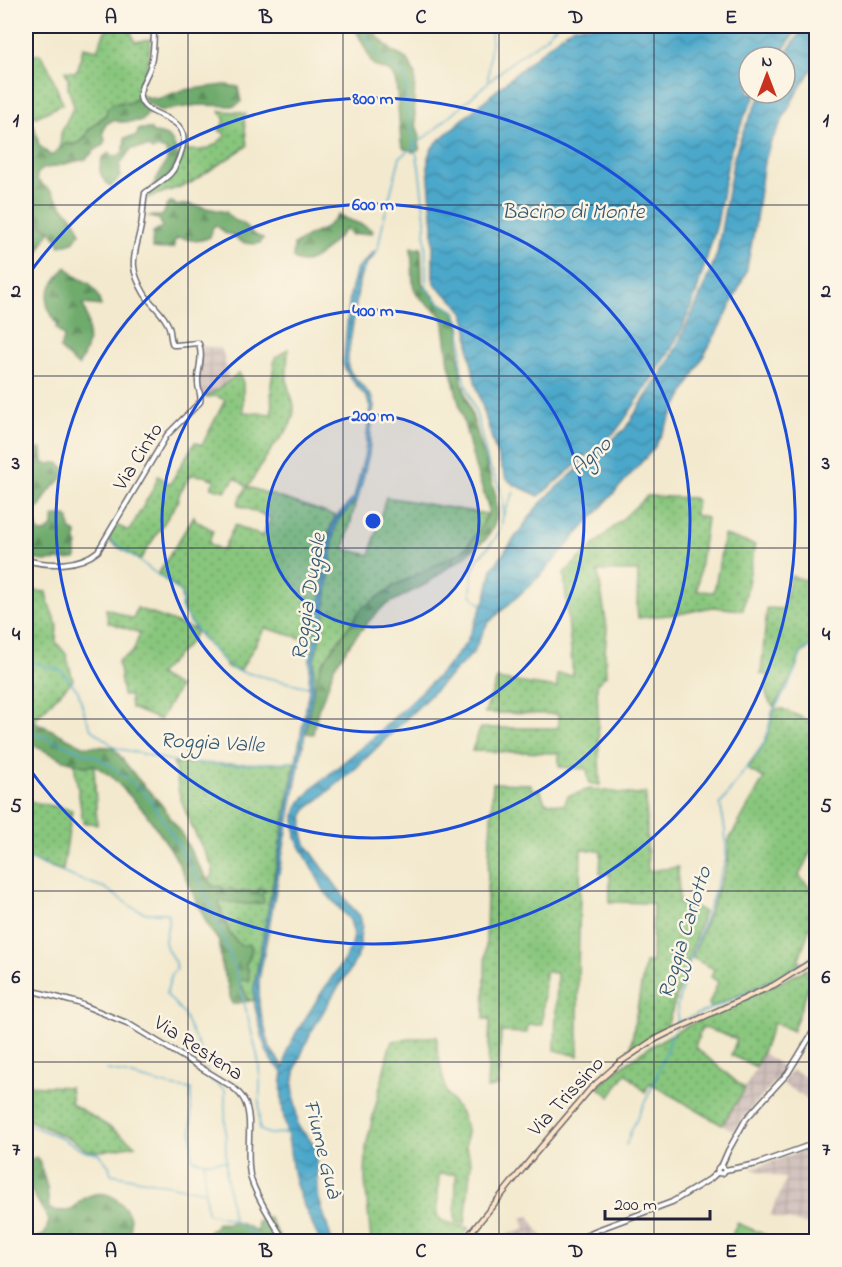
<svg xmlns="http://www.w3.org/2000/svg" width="842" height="1267" font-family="'Indie Flower',sans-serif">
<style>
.industrial{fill:url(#industrial-grid)}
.grass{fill:url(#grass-dots);stroke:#55745c;stroke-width:1.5}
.forest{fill:url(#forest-firs);stroke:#486654;stroke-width:1.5}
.pitch{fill:#88c67d;stroke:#55745c;stroke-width:1.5}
.water{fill:url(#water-waves);stroke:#376582;stroke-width:1.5}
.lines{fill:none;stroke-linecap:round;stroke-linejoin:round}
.stream{stroke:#4ca8ca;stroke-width:1.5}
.tertiary-casing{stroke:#6b686e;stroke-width:7}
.secondary-casing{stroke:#6b686e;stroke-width:7}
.tertiary{stroke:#fff;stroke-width:4}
.secondary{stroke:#fee4c6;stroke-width:4}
.grid{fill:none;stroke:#22223b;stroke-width:1.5;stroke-opacity:0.55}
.ring{fill:none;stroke:#1d4ed8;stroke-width:3}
.labels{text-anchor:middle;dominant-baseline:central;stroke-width:5;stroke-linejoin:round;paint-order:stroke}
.street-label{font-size:21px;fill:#22223b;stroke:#fcf5e5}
.water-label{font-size:22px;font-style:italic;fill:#335874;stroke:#fcf5e5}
.centre{fill:#1d4ed8;stroke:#fcf5e5;stroke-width:3}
.ring-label{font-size:18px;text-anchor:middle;font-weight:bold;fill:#1d4ed8;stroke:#fcf5e5;stroke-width:5;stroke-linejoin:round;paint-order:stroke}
.neatline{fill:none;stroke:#22223b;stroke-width:2}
.grid-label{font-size:20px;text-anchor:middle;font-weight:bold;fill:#22223b}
</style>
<defs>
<pattern id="industrial-grid" width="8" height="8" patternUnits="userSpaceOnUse" patternTransform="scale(1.5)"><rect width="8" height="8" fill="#d0c0bc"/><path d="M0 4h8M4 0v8" fill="none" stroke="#b2a5a2"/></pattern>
<pattern id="grass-dots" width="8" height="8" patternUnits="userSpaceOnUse" patternTransform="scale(1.5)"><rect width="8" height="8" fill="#88c67d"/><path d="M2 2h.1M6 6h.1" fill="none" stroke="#6fa068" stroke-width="1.8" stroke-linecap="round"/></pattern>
<pattern id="forest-firs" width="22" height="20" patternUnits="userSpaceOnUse" patternTransform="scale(1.5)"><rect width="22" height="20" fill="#6eab6c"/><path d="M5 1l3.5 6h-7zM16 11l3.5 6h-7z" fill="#5a8b5a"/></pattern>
<pattern id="water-waves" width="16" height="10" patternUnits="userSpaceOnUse" patternTransform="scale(1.5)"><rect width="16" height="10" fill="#4ca8ca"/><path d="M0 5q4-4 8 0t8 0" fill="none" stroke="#3f88a5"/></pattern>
</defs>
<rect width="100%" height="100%" fill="#fcf5e5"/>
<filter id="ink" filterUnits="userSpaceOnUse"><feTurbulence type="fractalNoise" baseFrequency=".0167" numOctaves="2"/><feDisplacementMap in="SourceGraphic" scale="12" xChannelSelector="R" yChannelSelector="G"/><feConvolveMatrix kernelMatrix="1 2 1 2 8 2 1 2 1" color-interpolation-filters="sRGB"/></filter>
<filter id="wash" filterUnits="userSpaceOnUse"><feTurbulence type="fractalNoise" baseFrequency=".008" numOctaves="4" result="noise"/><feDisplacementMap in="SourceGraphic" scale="24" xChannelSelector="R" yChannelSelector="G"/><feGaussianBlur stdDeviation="1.35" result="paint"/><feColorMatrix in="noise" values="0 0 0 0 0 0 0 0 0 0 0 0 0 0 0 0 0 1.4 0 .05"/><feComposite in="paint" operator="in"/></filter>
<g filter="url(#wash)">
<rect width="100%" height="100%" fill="#f3e9ce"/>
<g class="industrial">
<path d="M198 345 221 349 225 359 229 381 202 398 196 386 200 351Z"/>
<path d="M762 1052 786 1069 744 1117 735 1131 722 1125 753 1074Z"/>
<path d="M792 1070 816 1082V1105L782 1083Z"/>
<path d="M816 1146V1227L770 1216 786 1179 751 1169Z"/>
<path d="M529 1216 542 1236 541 1239 539 1241H500L499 1236 525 1230 522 1218Z"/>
</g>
<g class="grass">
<path d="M126 26H129L135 42 151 39 147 67 139 86 138 97 129 103 120 102 88 130C83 142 77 145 65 144L60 149 61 133 74 106 68 88V79L65 71 75 72 78 69 83 47 97 50 105 31Z"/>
<path d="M40 54 48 66 63 104 36 117 26 94V57Z"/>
<path d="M220 111 238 112 246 114 245 117 244 118 247 146 189 184 144 199 145 193 171 173 183 149C203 153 212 149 226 135L219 130 225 121Z"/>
<path d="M288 349C288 359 286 371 287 381 287 390 294 398 294 408 294 425 283 435 273 447 264 459 256 474 248 487L336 516C324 532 324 574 322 595 321 611 318 626 315 642L265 628 240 671 226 667V664L196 631 192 640 158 675 179 687 160 720 131 708 130 696H123L118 661 133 652 140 633 108 622 106 609 113 610V611L133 619 137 608 195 630 183 610 181 594 178 589 158 574 194 516 196 521 213 530 209 543 222 551 235 525 262 536 271 518 238 505 239 500 247 487 235 478 225 491 211 487 215 480 204 476 191 475 180 492 177 503 140 560 108 541 116 525 129 531 154 487 158 476 170 484 195 442 202 445 225 400 216 396 202 398 217 390 239 373 243 383V412L272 414 271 385 275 358Z"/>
<path d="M647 496 693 498 697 501 695 511V515L707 518 697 591 714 592 724 535 755 545 743 610 712 607 679 614 638 618 637 608 638 571H598L607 628 605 653 606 675 597 684 600 785 589 783 587 769 559 767V753L472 751 480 728H558V714L485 713 497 679 557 688V674L573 675 564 573Z"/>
<path d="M386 497 487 514 479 531 462 552 396 585 313 691 314 660 323 625 334 533 337 521 356 501 344 549 370 555Z"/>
<path d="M791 576 816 583V645H812L801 654 794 673 774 707C764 698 765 687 769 675L761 674 767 608 783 609Z"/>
<path d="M26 590 46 592 48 602 57 625 56 642 66 654 73 680 33 721 26 717Z"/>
<path d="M779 709H783L816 724V840L799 876 816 894V911L798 961 802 963 773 979 711 1008 709 1004 718 982 711 977 714 969 692 958 726 868 728 859 729 840 764 778 747 769 760 750 766 740 773 710Z"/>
<path d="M26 759 29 801 72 810 63 871 26 858Z"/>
<path d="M295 762 255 980 254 1001C245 1001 247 995 243 989 242 987 240 985 239 983L241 980 249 978 248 970 245 965C248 959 253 953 251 945L249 944 241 947 230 934 219 903 220 901 249 904 263 903 256 893 254 894C245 887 241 897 232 889 224 891 213 889 209 881L213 874V868C201 846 189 823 181 799 176 786 179 776 173 763L238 764Z"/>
<path d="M74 763 85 766 94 765 97 825 91 823H83Z"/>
<path d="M493 783 531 784V789L540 790 545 802 564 805 568 796 590 789 637 795 646 793 648 871 678 867 679 904 692 905 704 912 666 1029 630 1051 645 963 652 962 653 903 610 902V874H600L601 851 581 849 578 972V1056L555 1050 557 973 545 972 542 1025H528L527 1033 501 1032 498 1086 487 1088 490 1019H484L487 891Z"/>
<path d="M807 969 813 973 793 1031 774 1023 756 1067 731 1055 737 1039 702 1027 695 1047 745 1089 722 1125 650 1083 645 1092 626 1073 610 1097 598 1087C656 1031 737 1005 807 969Z"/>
<path d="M437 1036V1048L446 1092 462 1115 467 1129 466 1147 471 1162 465 1224 455 1221 456 1174H439L437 1215 442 1221 469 1228 458 1241H413V1239L371 1241 365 1181 366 1146 389 1049 392 1041Z"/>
<path d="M26 1085 70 1087 72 1104 111 1128 135 1145 102 1151H88L72 1140 26 1119Z"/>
</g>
<g class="forest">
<path d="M355 26H376V35L391 50 408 60 415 75 414 104 416 125 420 136 419 150 412 152 411 150 404 149 401 142 396 83C390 63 379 73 371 62 370 60 370 58 369 57 365 46 358 37 355 26Z"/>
<path d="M225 85 238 87 241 102 235 106 198 105 160 111 146 102 143 96 157 99 183 90Z"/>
<path d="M138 97 142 105 150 111 142 121 120 122 113 120 106 124 103 133 105 140 103 145 94 151 86 159 43 169 37 174V180L52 192 63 207 71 215 78 226 80 233 73 242 60 246C52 227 42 223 26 212V120H30L34 126 39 145 51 156 65 144 74 145 81 142 86 136 88 131 106 115 107 109 113 103H129Z"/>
<path d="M141 129H150L153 133C174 134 173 143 179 159L171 173 151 189 167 160 166 150 159 148 152 150 148 147 131 149 120 164V177L111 186C105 183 99 174 100 167 100 164 102 161 102 158L109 153 116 157 123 153 125 138 137 136 138 130Z"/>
<path d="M170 202 174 203 176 206 187 204 226 212C228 214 230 217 233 219 235 221 239 221 242 223 250 229 251 235 263 238L260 243C251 245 238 243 233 235L224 233 223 231 215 225 212 229 210 237C194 244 193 239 178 238L174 242V248C167 249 159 249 153 248L152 244 153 232 162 227 160 220 148 216H162L164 213 167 204Z"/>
<path d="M26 215 39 223 50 232 29 267 26 269Z"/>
<path d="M339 215C350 222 363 223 373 231L372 233 351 235 346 229C335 239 309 274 293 258L294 245 308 236 324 229Z"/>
<path d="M411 247 417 249 421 247 422 283 439 302 456 312 460 331 459 357 462 382 496 496 497 510 496 519 492 530 487 538 461 560 446 569 428 583 384 606 369 621 353 640 334 667 327 689 318 710 313 734 305 733 313 691 321 665 362 608 396 585 462 552 479 531 488 514V506L476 470 449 364 443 317 417 295 413 285Z"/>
<path d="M66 267 75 276 90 284 97 293 101 306 83 304C91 325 91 346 78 366L60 349 64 337 56 328 58 323 54 321C53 314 48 311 47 304 45 290 58 277 66 267Z"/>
<path d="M38 449H42L43 463C55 467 54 457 65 469 64 481 54 484 48 493 45 498 42 503 40 507L37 508C31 516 35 523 38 531 45 536 48 529 53 526V518L54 516H66L69 519 70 529 76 533V542L78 545 76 547V559L45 561 26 558V506L29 500 26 497V472L36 466Z"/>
<path d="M26 717 83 746 113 747 137 778 161 804 181 833 197 863 210 883 214 887 221 886 225 890 230 888 239 893 249 891 254 894 256 893 259 889H264L265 891 262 895 264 900 263 903 246 904 220 901 219 903 221 914 230 934 241 946 249 944 252 948 249 959 245 965 248 970 249 980H241L239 983 245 992 247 1000 250 1001 232 1004 227 982 222 968 219 941 209 928 180 866 170 848 145 812 112 777 94 765 85 766 64 760 26 742Z"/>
<path d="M36 1157 40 1163 47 1187 49 1209C54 1211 62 1211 67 1211 74 1210 77 1203 82 1200 93 1192 106 1191 116 1199 122 1204 128 1210 130 1218 131 1226 130 1234 132 1241H27L36 1239 45 1234 49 1220 26 1182V1162Z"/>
<path d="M269 1217 282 1241 234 1242 231 1240 225 1242H199C206 1238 207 1231 214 1228L217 1223C223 1224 227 1223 233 1222 242 1222 250 1228 258 1232L257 1221Z"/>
</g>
<path class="pitch" d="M737 1223 777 1240V1241H730Z"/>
<g class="water">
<path d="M574 26H800L778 57H749V93H757L747 111 730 151 717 224 695 297 682 329 667 356 624 420 616 431 539 496 513 484 506 478 495 449 475 381 470 356 467 323 463 312 455 302 437 287 433 278V226L428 168V157L432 148 440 139 549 45Z"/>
<path d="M805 26H816V63L797 92 770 144 763 167 755 226 746 273 726 315 654 448 540 576 487 624 473 653 355 769 305 811C301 823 302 835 307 846L350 905 360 916 362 925 360 938V950L351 969 333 995 310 1034 296 1067 293 1085 298 1126 317 1148 318 1188 319 1199 332 1241H320C311 1221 300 1201 295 1180 291 1166 291 1152 288 1138 283 1117 279 1094 283 1072L273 1062 266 1050 255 1007 254 988 309 690 310 659 318 624 330 532 334 519 354 498 365 453 370 407 367 398 348 375 343 364 350 295 357 268 364 262 375 251 373 257 367 263 360 277 348 356V367L351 373 371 396 374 406 373 411 369 454 358 499 337 521 334 533 323 625 314 660 313 691 259 980V1006L270 1048 284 1068 287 1051 296 1033 324 989 344 960 352 945 354 935 350 920 325 892 296 838 295 823V814L298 805 315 786 374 737 445 669 466 643 486 597 492 569 538 506 558 486 625 429 671 358 698 301 717 254 734 157C741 134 751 113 762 93H785V57H783Z"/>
</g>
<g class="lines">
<g class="stream">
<path d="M367 26V34L369 42 377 54 402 73 406 78V100L419 167 425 218 426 287 433 298 455 312 460 322 462 340 461 369 477 417 488 463 498 484 503 500V516L501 527 495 539 478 559 472 572 471 595 483 606"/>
<path d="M488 81 492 26"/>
<path d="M373 256 378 248 384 218 400 157 434 130 509 64 545 38C549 34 551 29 557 26"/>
<path d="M503 516 514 492"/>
<path d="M110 540 141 562 179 591 183 598 181 607 183 611 197 631 221 659 234 670 308 687"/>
<path d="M26 660 62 671 78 691 85 715 91 729 116 748 173 761 228 765 296 762"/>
<path d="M26 730 96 757 110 765 145 793 162 818 195 873 210 903 237 974 258 1058 260 1078 259 1121 260 1130 269 1134 287 1133"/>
<path d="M26 858 76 878 105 888 132 907 146 913H167C171 922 165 932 165 942 166 951 175 959 177 969L172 973 166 994 183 1013 206 1062 207 1070"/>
<path d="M677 1023C725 1003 773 983 816 955"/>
<path d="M675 1028 678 1018 677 1006 690 961 726 859C727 840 725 823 720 805L764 743 775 708 789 685 801 653 806 648 816 643"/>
<path d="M107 1070 114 1071 170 1086 191 1089 192 1159 204 1162 226 1161"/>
<path d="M208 1077V1078L225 1090 226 1174 233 1220 259 1238 268 1242"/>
<path d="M26 1124 57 1136 86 1152 98 1153 109 1166 111 1174 205 1192 207 1213 233 1220"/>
<path d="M626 1145 631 1131 654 1083 673 1033"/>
<path d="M204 1162 205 1191"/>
</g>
</g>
</g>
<g filter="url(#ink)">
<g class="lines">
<g class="tertiary-casing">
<g id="tertiary">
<path d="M26 560C48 566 79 567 98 551L167 435 200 402C202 395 198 391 198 383 197 371 204 357 199 344L198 343 176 345H173C170 339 171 333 169 327 164 313 151 305 144 293 127 264 135 256 141 226 143 215 143 204 145 193 153 187 163 181 170 174 176 168 180 156 182 149 193 112 143 120 140 97 139 86 147 77 150 67 154 54 154 39 154 26"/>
<path d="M26 989 78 1003 127 1023 231 1086C236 1090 241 1094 244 1100 255 1120 244 1156 251 1179 257 1199 274 1223 285 1242"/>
<circle cx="721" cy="1170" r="3.5"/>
<path d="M721 1167 728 1151 746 1119 788 1073 816 1027"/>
<path d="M725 1170 757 1164 816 1143"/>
<path d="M582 1242 588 1234 597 1230 672 1202 710 1179 718 1172"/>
</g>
</g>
<g class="secondary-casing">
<path id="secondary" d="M463 1242 535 1154 591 1088 619 1063 652 1041 668 1033 774 985 816 959"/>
</g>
<use href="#tertiary" class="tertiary"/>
<use href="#secondary" class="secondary"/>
</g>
</g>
<path class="grid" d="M188 26V1242M343 26V1242M499 26V1242M654 26V1242M26 205H816M26 376H816M26 548H816M26 719H816M26 891H816M26 1062H816"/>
<circle cx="373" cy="521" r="106" fill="#1d4ed8" fill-opacity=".12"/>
<g class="ring">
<circle cx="373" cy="521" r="106"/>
<circle cx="373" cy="521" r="211"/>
<circle cx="373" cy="521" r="317"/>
<path d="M26 278A423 423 0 1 1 26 764"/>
</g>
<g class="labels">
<g class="street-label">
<text transform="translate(139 457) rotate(-58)">Via Cinto</text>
<text transform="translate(198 1049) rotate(33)">Via Restena</text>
<text transform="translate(567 1097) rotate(-47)">Via Trissino</text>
</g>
<g class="water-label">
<text x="573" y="213">Bacino di Monte</text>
<text transform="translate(592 457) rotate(-42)">Agno</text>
<text transform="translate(310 597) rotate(-81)">Roggia Dugale</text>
<text transform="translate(212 744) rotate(3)">Roggia Valle</text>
<text transform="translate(686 933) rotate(-73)">Roggia Carlotto</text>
<text transform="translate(321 1149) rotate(76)">Fiume Guà</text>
</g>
</g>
<circle cx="373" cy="521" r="9" class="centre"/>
<g class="ring-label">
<text x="373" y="104">800 m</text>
<text x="373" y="210">600 m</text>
<text x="373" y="316">400 m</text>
<text x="373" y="421">200 m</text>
</g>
<rect width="842" height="1267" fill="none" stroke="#fcf5e5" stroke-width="66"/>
<g transform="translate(767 75)"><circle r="28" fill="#fcf5e5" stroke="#a5a1a1" stroke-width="1.5"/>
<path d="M0-4.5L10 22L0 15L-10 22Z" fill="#c8321e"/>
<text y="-9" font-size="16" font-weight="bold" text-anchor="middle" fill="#22223b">N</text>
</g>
<path d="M605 1210v9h105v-9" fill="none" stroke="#22223b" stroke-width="3"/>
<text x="614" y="1210" font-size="18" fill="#22223b" stroke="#fcf5e5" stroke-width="4.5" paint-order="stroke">200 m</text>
<rect x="33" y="33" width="776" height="1201" class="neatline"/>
<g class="grid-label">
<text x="111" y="23">A</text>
<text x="266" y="23">B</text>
<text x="421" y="23">C</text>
<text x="576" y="23">D</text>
<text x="731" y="23">E</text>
<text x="16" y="126">1</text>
<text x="826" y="126">1</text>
<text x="16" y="297">2</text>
<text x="826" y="297">2</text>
<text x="16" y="469">3</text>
<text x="826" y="469">3</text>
<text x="16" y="640">4</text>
<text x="826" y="640">4</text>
<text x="16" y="812">5</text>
<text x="826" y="812">5</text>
<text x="16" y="983">6</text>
<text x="826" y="983">6</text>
<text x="16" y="1155">7</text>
<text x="826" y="1155">7</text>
<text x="111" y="1257">A</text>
<text x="266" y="1257">B</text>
<text x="421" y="1257">C</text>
<text x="576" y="1257">D</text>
<text x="731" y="1257">E</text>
</g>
</svg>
